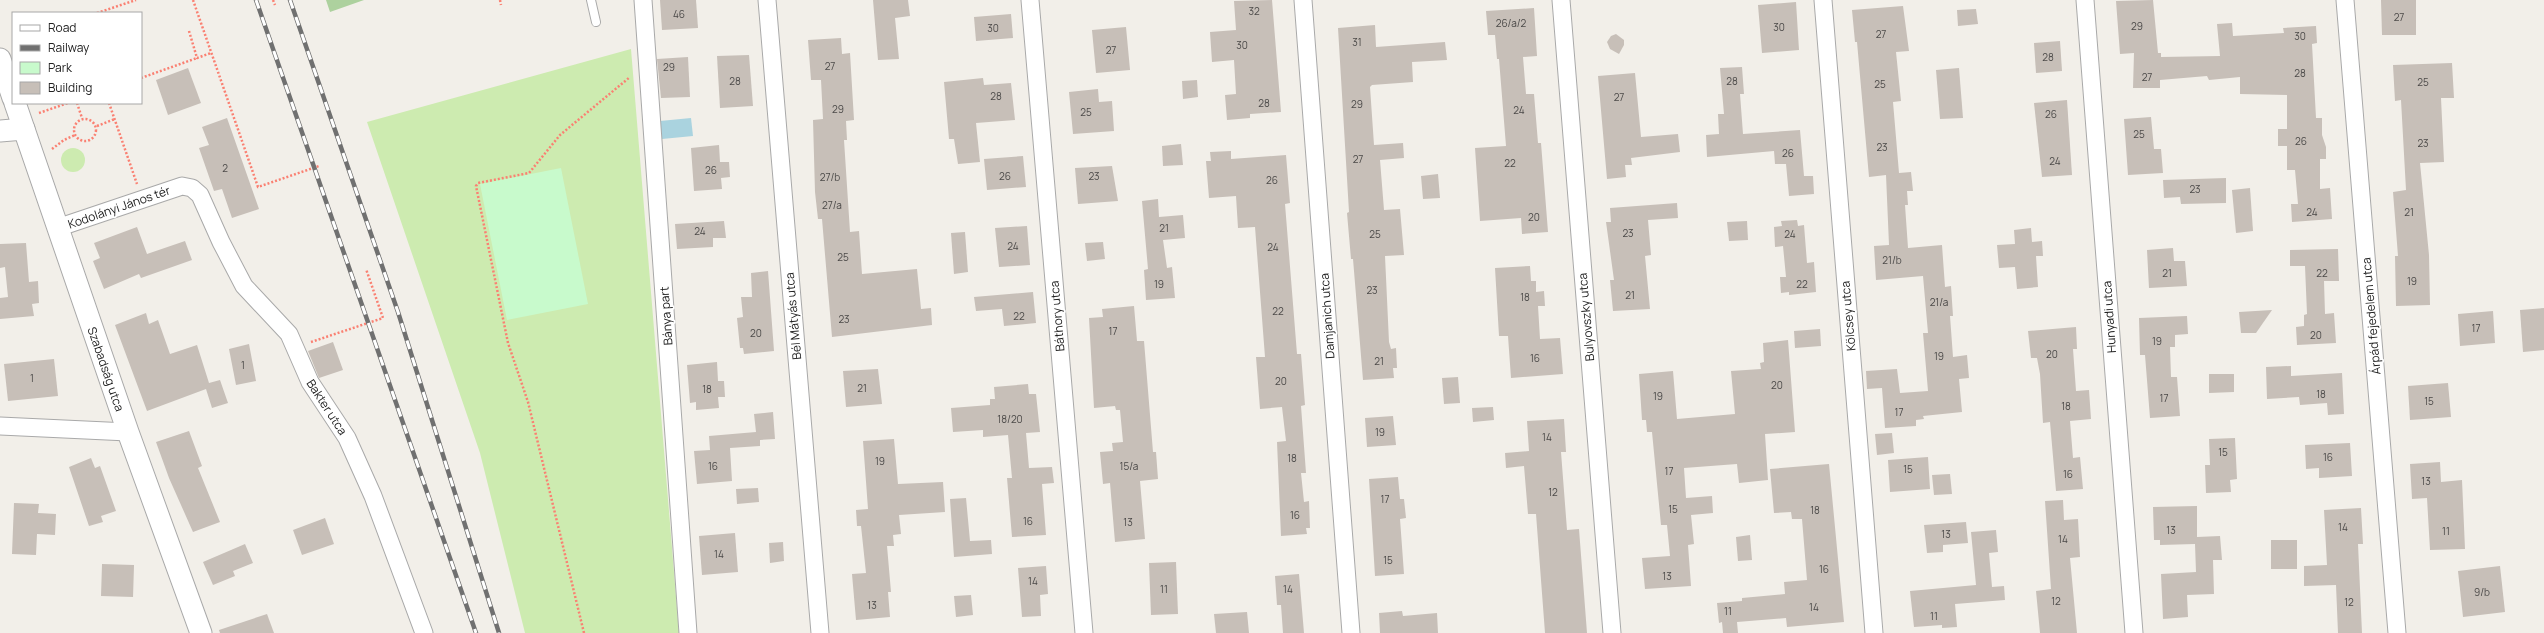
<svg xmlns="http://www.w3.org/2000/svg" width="2544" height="633" font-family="Manrope,sans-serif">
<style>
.grass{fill:#cdebb0}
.forest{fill:#add19e}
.park{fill:#c8facc}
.water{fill:#aad3df}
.building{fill:#c7bfb8}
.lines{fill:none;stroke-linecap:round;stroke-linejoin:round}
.service-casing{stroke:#a9a9a9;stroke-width:10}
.minor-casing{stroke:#a9a9a9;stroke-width:19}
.tertiary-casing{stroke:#a9a9a9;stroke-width:23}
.path{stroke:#fa8072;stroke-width:2.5;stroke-dasharray:2 2;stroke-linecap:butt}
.service{stroke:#fff;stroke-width:8}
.minor{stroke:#fff;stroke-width:17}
.tertiary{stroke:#fff;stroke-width:21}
.rail-casing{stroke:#707070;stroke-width:4.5}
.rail{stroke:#fff;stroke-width:3;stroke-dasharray:9;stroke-linecap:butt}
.labels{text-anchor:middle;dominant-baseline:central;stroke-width:3.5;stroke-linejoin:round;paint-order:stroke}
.number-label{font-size:10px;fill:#4b4948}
.street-label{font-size:12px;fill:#222;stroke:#fff}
</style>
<rect width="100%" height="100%" fill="#f2efe9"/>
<g class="grass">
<path d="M631 49 679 633H525L480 453 367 122Z"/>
<circle cx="73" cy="160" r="12"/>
</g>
<path class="forest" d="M326 0H364L330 12Z"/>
<path class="park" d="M561 168 588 304 507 320 480 184Z"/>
<path class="water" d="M691 118 693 136 662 139 660 121Z"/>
<g class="building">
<path d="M660 0H696L698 28 662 30Z"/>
<path d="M873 0H908L910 16 895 18 899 59 878 60Z"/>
<path d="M1272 0 1281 112 1250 114V118L1227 120 1225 95 1236 94 1234 60 1212 62 1210 32 1236 30 1234 1Z"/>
<path d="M2153 0 2158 53H2161V57L2220 56 2217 24 2232 23 2233 36 2284 33 2283 28 2316 26 2317 43 2312 44 2316 118H2322V135L2326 147V159H2320V189L2330 188 2332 219 2292 222 2291 204H2298L2295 170H2287V146H2278V129H2287V95L2240 94V77L2209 80 2207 76 2160 80V88H2133L2134 53 2120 54 2116 1Z"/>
<path d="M2381 0H2416V35H2382Z"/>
<path d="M1796 2 1799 50 1762 53 1758 5Z"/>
<path d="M1903 6 1909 51 1896 52 1901 101 1893 102 1899 173 1911 172 1913 191H1907L1908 205H1905L1908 248 1942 245 1945 287 1951 286 1953 316H1950L1953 357 1967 355 1969 378 1959 379 1962 412 1923 416 1924 419 1916 420V426L1885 428 1882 388 1867 389 1866 371 1897 369 1900 393 1928 391 1923 333H1928L1923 276 1876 280 1874 246 1889 245 1886 175 1869 177 1857 42H1855L1852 10Z"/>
<path d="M1534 8 1537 56 1523 57 1526 94H1534L1538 143H1541L1548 232 1522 234 1521 218 1480 221 1475 148 1506 146 1499 59H1497L1495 35H1488L1486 11Z"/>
<path d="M1976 9 1978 24 1958 26 1957 10Z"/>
<path d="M1011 14 1013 38 976 41 974 17Z"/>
<path d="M1375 25 1376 47 1445 42 1447 60 1412 62 1413 82 1372 85 1370 87 1374 145 1403 143 1404 158 1380 160 1384 210 1400 209 1404 255 1385 256 1389 342 1391 349 1396 348 1397 368H1393L1394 378 1363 380 1353 259H1351L1347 213 1349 212 1338 28Z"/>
<path d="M1126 27 1130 70 1096 73 1092 30Z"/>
<path d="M1616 34 1624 40V45L1619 54 1610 49 1607 42 1611 36Z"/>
<path d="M841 38 842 54 850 53 854 120 846 121 847 140H844L850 232 859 231 862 274 917 269 921 309 931 308 932 325 832 337 822 219H818L815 192 813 120 823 119 821 80H811L808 40Z"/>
<path d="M2060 41 2062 71 2036 73 2034 43Z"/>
<path d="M749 55 753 106 720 108 717 56Z"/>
<path d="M688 57 690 97 661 98 657 59Z"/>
<path d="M2452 63 2454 98H2441L2444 162 2420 163 2429 255 2430 305 2396 306 2395 256H2398L2393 192 2406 190 2401 100 2395 101 2393 65Z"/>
<path d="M1742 67 1744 94H1740L1743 134 1800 130 1804 176H1813L1814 194 1789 196 1786 164H1775L1774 151 1707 157 1706 135 1719 134 1718 114H1724L1720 68Z"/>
<path d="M188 68 201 103 168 115 156 80Z"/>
<path d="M1959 68 1963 118 1940 119 1936 70Z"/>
<path d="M1635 73 1641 137 1678 134 1680 152 1631 158 1632 165H1625L1626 177 1607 179 1598 76Z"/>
<path d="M983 78 984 85 1011 83 1015 120 976 123 980 162 958 164 954 139H949L944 82Z"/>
<path d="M1197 80 1198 97 1183 99 1182 81Z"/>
<path d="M1098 89 1099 102 1112 101 1114 131 1073 134 1069 92Z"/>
<path d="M2067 100 2072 175 2042 177 2034 103Z"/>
<path d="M2151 117 2154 149H2161L2163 173 2128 175 2124 119Z"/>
<path d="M227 118 259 209 232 218 222 189 214 191 199 148 209 145 202 127Z"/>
<path d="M1181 144 1183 165 1163 166 1162 146Z"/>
<path d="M719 145 720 162H729L730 177 721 178 722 189 694 191 691 148Z"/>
<path d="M1231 151V159L1286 155 1290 203 1285 204 1297 354H1301L1305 405 1301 406 1306 473H1301L1304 502 1309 501 1310 528H1306L1307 534 1281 536 1277 442 1286 441 1282 407 1260 409 1256 357H1265L1255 227 1238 228 1236 196 1209 198 1206 161H1211L1210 152Z"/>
<path d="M1023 156 1026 187 987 190 984 159Z"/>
<path d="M1112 166 1118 201 1078 204 1075 168Z"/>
<path d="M1438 174 1440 198 1423 199 1421 176Z"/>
<path d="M2226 178V203L2181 204 2180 197 2164 198 2163 180Z"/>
<path d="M2250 188 2253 231 2236 233 2232 190Z"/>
<path d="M1158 199 1159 217 1183 215 1185 238 1163 240 1167 268 1172 267 1175 298 1146 300 1144 270 1148 269 1142 201Z"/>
<path d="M1677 203 1678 218 1648 220 1651 255 1645 256 1650 309 1613 311 1610 280H1614L1606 222H1611L1610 208Z"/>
<path d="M1797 220 1798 226 1804 225 1807 263 1814 262 1816 292 1789 295V292L1781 293 1780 277H1786L1783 246 1775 247 1774 227 1782 226 1781 221Z"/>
<path d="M724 221 726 238H713V247L677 249 675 224Z"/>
<path d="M1747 221 1748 240 1729 241 1727 222Z"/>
<path d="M1027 226 1030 265 999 267 995 228Z"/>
<path d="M137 227 147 254 185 241 192 260 141 278 139 274 104 289 93 261 100 258 94 243Z"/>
<path d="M2031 228 2032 242 2042 241 2043 256H2036L2038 287 2017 289 2015 267 1999 268 1997 245 2015 244 2014 230Z"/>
<path d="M965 232 968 272 954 274 951 233Z"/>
<path d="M1103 242 1105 259 1087 261 1085 243Z"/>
<path d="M26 243 29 282 38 281 39 303 32 304 34 316 0 319V298L8 297 5 267 0 268V244Z"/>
<path d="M2173 248 2174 261H2185L2187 286 2149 288 2147 250Z"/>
<path d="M2338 249 2339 281H2324L2325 314 2334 313 2336 343 2297 345 2296 327 2304 326V315L2307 314 2305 266H2290V250Z"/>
<path d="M1530 266 1531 281H1536V292L1544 291 1545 306H1538L1540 339 1560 338 1563 374 1511 378 1508 336H1499L1495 268Z"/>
<path d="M768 271 774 351 744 354 743 348H740L737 318 743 317 741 297H752L751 273Z"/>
<path d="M1033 292 1036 323 1004 326 1002 309 976 311 974 297Z"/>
<path d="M1134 306 1137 341H1144L1153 452H1156L1158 479 1140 481 1145 539 1115 542 1110 483 1103 484 1100 452 1113 451 1112 443 1123 442 1120 410H1116L1115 406 1094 408 1089 318 1103 317 1102 309Z"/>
<path d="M2544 308V350L2523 352 2520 310Z"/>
<path d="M2272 310 2256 333H2241L2239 312Z"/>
<path d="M2493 311 2495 343 2460 346 2458 314Z"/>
<path d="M146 313 149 324 158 320 170 354 197 345 209 383 220 380 228 403 212 408 206 389 147 411 115 325Z"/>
<path d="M2187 316 2188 334 2175 335V347H2170L2171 377H2177L2180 416 2150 418 2145 355H2140L2139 318Z"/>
<path d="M2076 327 2077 349H2073L2076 391 2089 390 2091 419 2070 421 2073 458 2080 457 2083 489 2056 491 2050 422 2043 423 2040 374 2037 358H2031L2028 331Z"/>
<path d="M1820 329 1821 346 1795 348 1794 331Z"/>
<path d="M1788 340 1795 432 1765 434 1768 480 1739 483 1737 464 1684 468 1686 498 1712 496 1713 513 1691 515 1694 544 1688 545 1691 586 1645 589 1642 558 1670 556 1667 525H1661L1652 432H1647L1646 420H1642L1639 374 1673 371 1677 419 1735 414 1731 371 1761 369 1760 363 1764 362 1763 343Z"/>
<path d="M333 342 343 370 319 378 308 351Z"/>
<path d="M249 344 256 381 236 385 229 349Z"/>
<path d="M54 359 58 396 8 401 4 364Z"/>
<path d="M717 362 718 381H724L725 397H718L719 408 696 410V402L690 403 687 365Z"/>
<path d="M2291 366V376L2342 373 2344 414 2328 415 2327 403 2300 405 2299 397 2267 399 2266 367Z"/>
<path d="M878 369 882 404 846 407 843 371Z"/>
<path d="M2209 374H2234V392L2209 393Z"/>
<path d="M1458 377 1460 403 1444 404 1442 378Z"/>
<path d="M2448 383 2451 417 2410 420 2408 386Z"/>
<path d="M1028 384 1029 394H1036L1040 432 1026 433 1029 468 1052 467 1054 483 1042 484 1046 535 1012 537 1007 478H1012L1008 435 983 437V430L953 432 951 408 990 405V399H995L994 387Z"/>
<path d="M1493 407 1494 420 1473 422 1472 408Z"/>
<path d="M773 412 775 439 760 440V446L730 448 732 481 697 484 694 451 710 450 709 436 756 432 754 414Z"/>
<path d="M1393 416 1396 445 1367 447 1365 418Z"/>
<path d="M1564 419 1566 452H1561L1567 530 1579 529 1587 633H1545L1536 514H1528L1524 466 1506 468 1505 453 1529 451 1527 421Z"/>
<path d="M189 431 202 466 198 468 220 522 193 532 169 478 156 442Z"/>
<path d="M1892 433 1894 453 1877 455 1875 434Z"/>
<path d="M2235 438 2237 479 2230 480 2231 492 2206 493 2205 465H2210L2209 439Z"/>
<path d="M894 439 898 484 943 482 945 512 899 515 901 534 893 535 894 546H887L891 592H888L890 617 856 620 852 574 866 573 861 526H857L856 510 868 509 863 441Z"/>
<path d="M2350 443 2352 476 2319 478V468L2306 469 2305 445Z"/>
<path d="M1928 457 1930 489 1890 492 1888 460Z"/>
<path d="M91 458 95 468 100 466 116 511 101 516 103 522 89 526 69 467Z"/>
<path d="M2440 462 2441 482 2462 480 2465 549 2430 550 2427 498 2412 499 2410 464Z"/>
<path d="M1829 464 1844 622 1787 627 1786 618 1737 622 1738 633H1723L1722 622 1719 623 1717 603 1742 601V598L1785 594 1784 582 1807 580 1802 519H1792L1791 512 1774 513 1770 469Z"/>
<path d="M1950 474 1952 494 1934 495 1932 475Z"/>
<path d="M1398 477 1400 499H1404L1406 518 1400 519 1404 574 1375 576 1369 479Z"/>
<path d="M758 488 759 502 737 504 736 489Z"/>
<path d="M966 498 970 541 991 540 992 554 954 557 950 499Z"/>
<path d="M2063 500 2064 520 2078 519 2080 557 2070 558 2077 633H2040L2036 591 2051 589 2045 501Z"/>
<path d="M14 503 39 504 38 513 56 514 55 535 37 534 36 555 12 554Z"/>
<path d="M2197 506V537L2220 536 2222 560H2213L2214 594 2187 595 2188 617 2163 619 2161 574 2196 572 2195 544 2160 545V540H2154L2153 507Z"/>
<path d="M2361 508 2363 544H2358L2362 633H2338L2336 585 2304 586V566L2327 565 2324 510Z"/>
<path d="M325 518 334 544 302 555 293 530Z"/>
<path d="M1966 522 1968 543 1943 545V552L1927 553 1924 525Z"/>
<path d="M1996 530 1998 552 1989 553 1992 587 2004 586 2005 600 1955 604 1957 627 1942 628V625L1914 627 1910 591 1976 585 1971 532Z"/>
<path d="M735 533 738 572 702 575 699 536Z"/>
<path d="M1750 535 1752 560 1738 561 1736 537Z"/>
<rect x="2271" y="540" width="26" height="29"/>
<path d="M783 542 784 561 770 563 769 543Z"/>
<path d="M245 544 253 563 233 571 235 576 213 585 203 562Z"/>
<path d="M1176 562 1178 614 1151 615 1149 563Z"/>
<path d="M102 564 134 565 133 597 101 596Z"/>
<path d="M1046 566 1048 594 1040 595 1041 616 1022 617 1018 568Z"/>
<path d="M2500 566 2505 612 2463 617 2458 571Z"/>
<path d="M1299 574 1304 633H1283L1281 605H1277L1275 576Z"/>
<path d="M971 595 973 615 956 617 954 596Z"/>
<path d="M1402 611 1403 616 1437 613 1438 633H1380L1379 613Z"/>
<path d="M1247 612 1249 633H1216L1214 614Z"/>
<path d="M267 614 274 633H220L219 630Z"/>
</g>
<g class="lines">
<g class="service-casing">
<path id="service" d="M591 0 596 22"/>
</g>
<g class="minor-casing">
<g id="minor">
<path d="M643 0 688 633"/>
<path d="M767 0 820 633"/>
<path d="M1030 0 1084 633"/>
<path d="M1303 0 1351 633"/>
<path d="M1561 0 1612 633"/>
<path d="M1823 0 1874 633"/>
<path d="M2085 0 2134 633"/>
<path d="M2345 0 2397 633"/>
<path d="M57 228 182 186 192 188 200 195 221 242 244 286 289 334 310 382 347 438 373 496 424 633"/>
<path d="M0 426 128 432"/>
</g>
</g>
<g class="tertiary-casing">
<g id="tertiary">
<path d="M0 59 13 98"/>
<path d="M15 103 128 432 201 633"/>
<path d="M0 131 24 129"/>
</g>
</g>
<g class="path">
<path d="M193 0 258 187 319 166"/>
<path d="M273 0 275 5"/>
<path d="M500 0 501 5"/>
<path d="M97 13 136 0"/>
<path d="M189 31 197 58 211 53"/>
<path d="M141 78 197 58"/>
<path d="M77 103 82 118"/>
<path d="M109 103 137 184"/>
<path d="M39 113 68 103"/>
<circle cx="85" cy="130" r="11"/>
<path d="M97 126 115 119"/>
<path d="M52 149 64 140 75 135"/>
<path d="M311 342 383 318 366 269"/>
<path d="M584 633 528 402 508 343 476 186 478 183 529 173 560 135 630 77"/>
</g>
<use href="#service" class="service"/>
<use href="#minor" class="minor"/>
<use href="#tertiary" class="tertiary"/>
<g class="rail-casing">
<g id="rail">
<path d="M256 0 476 633"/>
<path d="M290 0 398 312 499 633"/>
</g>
</g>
<use href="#rail" class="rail"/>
</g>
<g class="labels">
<g class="number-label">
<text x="1254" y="11">32</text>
<text x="679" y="14">46</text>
<text x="2399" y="17">27</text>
<text x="1511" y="23">26/a/2</text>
<text x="2137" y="26">29</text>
<text x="1779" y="27">30</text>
<text x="993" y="28">30</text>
<text x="1881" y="34">27</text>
<text x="2300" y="36">30</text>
<text x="1357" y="42">31</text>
<text x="1242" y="45">30</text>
<text x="1111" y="50">27</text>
<text x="2048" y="57">28</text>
<text x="830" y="66">27</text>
<text x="669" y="67">29</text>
<text x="2300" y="73">28</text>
<text x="2147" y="77">27</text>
<text x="735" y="81">28</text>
<text x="1732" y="81">28</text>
<text x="2423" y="82">25</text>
<text x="1880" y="84">25</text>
<text x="996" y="96">28</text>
<text x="1619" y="97">27</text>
<text x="1264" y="103">28</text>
<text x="1357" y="104">29</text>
<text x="838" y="109">29</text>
<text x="1519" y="110">24</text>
<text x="1086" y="112">25</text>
<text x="2051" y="114">26</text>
<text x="2139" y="134">25</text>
<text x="2301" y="141">26</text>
<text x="2423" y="143">23</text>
<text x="1882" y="147">23</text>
<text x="1788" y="153">26</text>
<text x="1358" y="159">27</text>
<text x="2055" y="161">24</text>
<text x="1510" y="163">22</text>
<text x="225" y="168">2</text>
<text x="711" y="170">26</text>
<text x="1005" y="176">26</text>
<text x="1094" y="176">23</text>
<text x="830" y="177">27/b</text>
<text x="1272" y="180">26</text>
<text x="2195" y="189">23</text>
<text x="832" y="205">27/a</text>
<text x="2312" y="212">24</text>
<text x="2409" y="212">21</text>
<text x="1534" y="217">20</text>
<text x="1164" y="228">21</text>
<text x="700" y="231">24</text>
<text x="1628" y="233">23</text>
<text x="1375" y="234">25</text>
<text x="1790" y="234">24</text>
<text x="1013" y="246">24</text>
<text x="1273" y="247">24</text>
<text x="843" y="257">25</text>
<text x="1892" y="260">21/b</text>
<text x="2167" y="273">21</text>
<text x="2322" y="273">22</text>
<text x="2412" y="281">19</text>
<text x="1159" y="284">19</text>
<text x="1802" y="284">22</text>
<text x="1372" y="290">23</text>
<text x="1630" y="295">21</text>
<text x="1525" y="297">18</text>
<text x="1939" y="302">21/a</text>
<text x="1278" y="311">22</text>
<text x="1019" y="316">22</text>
<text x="844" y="319">23</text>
<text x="2476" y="328">17</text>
<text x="1113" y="331">17</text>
<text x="756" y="333">20</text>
<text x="2316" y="335">20</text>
<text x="2157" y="341">19</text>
<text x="2052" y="354">20</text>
<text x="1939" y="356">19</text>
<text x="1535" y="358">16</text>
<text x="1379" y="361">21</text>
<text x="243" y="365">1</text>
<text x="32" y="378">1</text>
<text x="1281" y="381">20</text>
<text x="1777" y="385">20</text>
<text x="862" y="388">21</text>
<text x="707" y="389">18</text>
<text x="2321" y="394">18</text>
<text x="1658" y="396">19</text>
<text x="2164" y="398">17</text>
<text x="2429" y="401">15</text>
<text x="2066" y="406">18</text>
<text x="1899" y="412">17</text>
<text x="1010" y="419">18/20</text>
<text x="1380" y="432">19</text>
<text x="1547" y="437">14</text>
<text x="2223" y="452">15</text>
<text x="2328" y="457">16</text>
<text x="1292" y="458">18</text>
<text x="880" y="461">19</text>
<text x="713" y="466">16</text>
<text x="1129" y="466">15/a</text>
<text x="1908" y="469">15</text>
<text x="1669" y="471">17</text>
<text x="2068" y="474">16</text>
<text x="2426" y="481">13</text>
<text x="1553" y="492">12</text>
<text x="1385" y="499">17</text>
<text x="1673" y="509">15</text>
<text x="1815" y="510">18</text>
<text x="1295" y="515">16</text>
<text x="1028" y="521">16</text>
<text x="1128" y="522">13</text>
<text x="2343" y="527">14</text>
<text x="2171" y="530">13</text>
<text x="2446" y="531">11</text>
<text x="1946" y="534">13</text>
<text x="2063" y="539">14</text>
<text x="719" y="554">14</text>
<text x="1388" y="560">15</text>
<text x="1824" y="569">16</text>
<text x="1667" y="576">13</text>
<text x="1033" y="581">14</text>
<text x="1164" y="589">11</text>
<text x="1288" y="589">14</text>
<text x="2482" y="592">9/b</text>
<text x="2056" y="601">12</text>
<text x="2349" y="602">12</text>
<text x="872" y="605">13</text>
<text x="1814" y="607">14</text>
<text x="1728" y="611">11</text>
<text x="1934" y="616">11</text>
</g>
<g class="street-label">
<text transform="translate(119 207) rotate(-19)">Kodolányi János tér</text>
<text transform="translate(666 316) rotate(-94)">Bánya part</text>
<text transform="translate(793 316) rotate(-95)">Bél Mátyás utca</text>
<text transform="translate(1057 316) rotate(-95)">Báthory utca</text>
<text transform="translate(1327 316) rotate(-94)">Damjanich utca</text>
<text transform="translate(1848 316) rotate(-95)">Kölcsey utca</text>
<text transform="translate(2371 316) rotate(-95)">Árpád fejedelem utca</text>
<text transform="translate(1586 317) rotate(-95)">Bulyovszky utca</text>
<text transform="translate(2109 317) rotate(-94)">Hunyadi utca</text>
<text transform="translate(106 369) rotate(71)">Szabadság utca</text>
<text transform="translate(327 407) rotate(57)">Bakter utca</text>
</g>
</g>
<rect x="12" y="12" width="130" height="92" fill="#ffffff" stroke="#a7a7a7"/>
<rect x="20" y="25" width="20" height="6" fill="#ffffff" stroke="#a7a7a7"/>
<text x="48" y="32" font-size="12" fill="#222222">Road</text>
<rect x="20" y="45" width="20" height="6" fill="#707070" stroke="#a7a7a7"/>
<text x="48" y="52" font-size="12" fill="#222222">Railway</text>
<rect x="20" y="62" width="20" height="12" fill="#c8facc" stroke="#a7a7a7"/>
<text x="48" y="72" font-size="12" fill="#222222">Park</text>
<rect x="20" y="82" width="20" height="12" fill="#c7bfb8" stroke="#a7a7a7"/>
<text x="48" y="92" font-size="12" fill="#222222">Building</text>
</svg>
